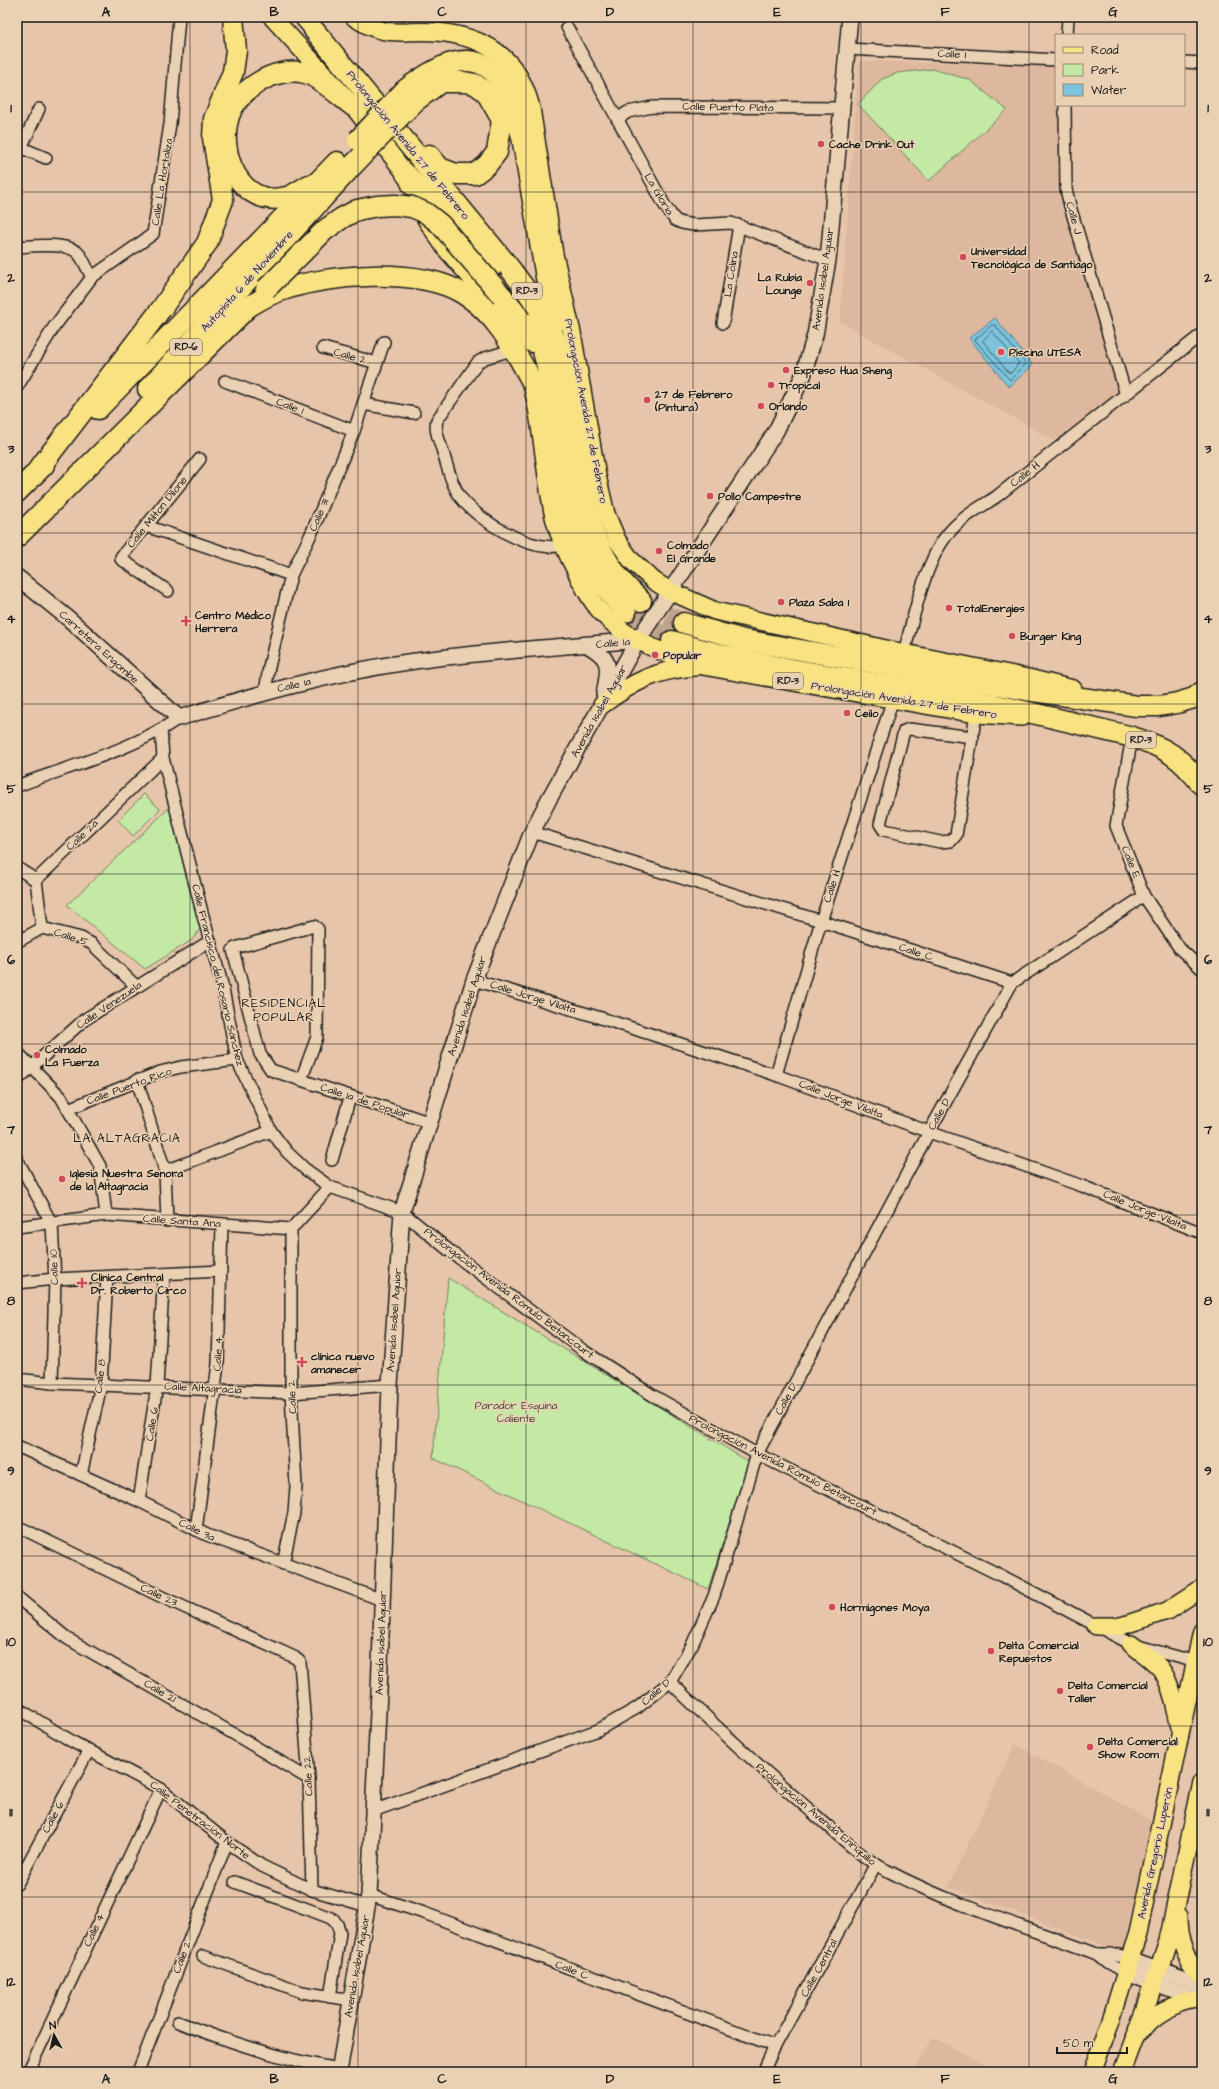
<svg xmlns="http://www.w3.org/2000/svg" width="1219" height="2089" font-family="'Architects Daughter',sans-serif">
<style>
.built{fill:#ddb79e}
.green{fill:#c4e9a4;stroke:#708260}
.water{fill:#7cc4dd;stroke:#568190}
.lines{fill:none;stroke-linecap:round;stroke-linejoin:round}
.shore{stroke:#425f69;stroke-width:1}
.highway-tunnel{stroke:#bea38e;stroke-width:20;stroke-dasharray:20 10;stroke-linecap:butt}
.street-casing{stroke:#1c1c1c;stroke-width:14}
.secondary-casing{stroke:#1c1c1c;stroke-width:18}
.primary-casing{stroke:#1c1c1c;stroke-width:20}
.highway-casing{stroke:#1c1c1c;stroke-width:23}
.street{stroke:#ebd1b3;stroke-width:11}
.secondary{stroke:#ebd1b3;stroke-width:15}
.primary{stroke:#f8e281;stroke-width:17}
.highway{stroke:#f8e281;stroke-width:20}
.highway-bridge-casing{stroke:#1c1c1c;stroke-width:23;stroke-linecap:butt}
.highway-bridge{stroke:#f8e281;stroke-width:20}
.grid{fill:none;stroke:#1c1c1c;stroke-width:1;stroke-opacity:0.55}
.poi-dot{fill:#d1495b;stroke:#ebd1b3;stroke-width:1.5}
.labels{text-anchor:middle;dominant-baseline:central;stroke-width:3;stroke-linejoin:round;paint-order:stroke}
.shield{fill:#ebd1b3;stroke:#5a5249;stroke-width:1}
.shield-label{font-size:10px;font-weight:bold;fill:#1c1c1c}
.street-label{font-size:11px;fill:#1c1c1c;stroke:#ebd1b3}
.poi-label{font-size:11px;font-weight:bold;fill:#1c1c1c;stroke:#ebd1b3;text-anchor:start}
.park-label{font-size:11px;fill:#3e4537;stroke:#ebd1b3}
.neighbourhood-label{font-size:12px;letter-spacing:1px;fill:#1c1c1c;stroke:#ebd1b3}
.neatline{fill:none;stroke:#1c1c1c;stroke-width:1.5}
.grid-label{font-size:13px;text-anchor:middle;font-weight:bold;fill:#1c1c1c}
</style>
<rect width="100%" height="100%" fill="#e7c5aa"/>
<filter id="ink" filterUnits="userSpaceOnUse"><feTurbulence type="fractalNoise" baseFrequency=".025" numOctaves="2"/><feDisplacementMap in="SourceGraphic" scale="8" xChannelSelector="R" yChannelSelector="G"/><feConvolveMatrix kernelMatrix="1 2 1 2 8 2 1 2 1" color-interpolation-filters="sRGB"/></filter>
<g filter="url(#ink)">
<g class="built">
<path d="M859 61 1056 66V105H1059V191L1123 390 1054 440 840 322Z"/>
<path d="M1015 1744 1152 1821 1122 1952 948 1887Z"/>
<path d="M932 2037 1000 2072H913Z"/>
</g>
<g class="green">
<path d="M933 69 970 80 1007 110 929 181 858 104 882 79 897 73Z"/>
<path d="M144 794 160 809 133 836 118 820Z"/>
<path d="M169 808 200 929 192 940 145 969 67 905Z"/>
<path d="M448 1278 749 1462 708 1589 433 1458Z"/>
</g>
<path class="water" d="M995 318 1033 365 1009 387 969 338Z"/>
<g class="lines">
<g class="shore">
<path d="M992 325H995L1026 364 1010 380 975 340Z"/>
<path d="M992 331 1019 363 1011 373 1008 372 983 341Z"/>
</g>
<g class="highway-tunnel">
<path d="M641 601 664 615 684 623"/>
<path d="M626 612 649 629 672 641"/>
</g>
<g class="street-casing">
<g id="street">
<path d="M567 27 665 206 675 220 682 223 694 225 731 223 828 260"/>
<path d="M1067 35 1068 17"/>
<path d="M847 49 1056 60"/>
<path d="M1184 62 1202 63"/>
<path d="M1065 105 1066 189 1070 206 1126 395"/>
<path d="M617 119 628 112 652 107 842 108"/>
<path d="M17 146 46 158"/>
<path d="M21 148 39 109"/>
<path d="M17 247C31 246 67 242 78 253 84 259 87 270 92 277"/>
<path d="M723 323 739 225"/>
<path d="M323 348 377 363"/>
<path d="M515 349 485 358 478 362 437 420C434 429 439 440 442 449 447 465 451 484 461 498 479 521 532 554 563 545"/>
<path d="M225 381 354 431"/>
<path d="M17 387 54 327 92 277 153 234 170 124 179 17"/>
<path d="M363 404 414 413"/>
<path d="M146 526 291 575"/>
<path d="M168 591 121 559V557L200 459"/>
<path d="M904 653C913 619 925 562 947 535 959 519 979 508 996 497L1202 334"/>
<path d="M265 692 269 667 291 575 312 532 354 431 384 342"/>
<path d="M161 730 163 758 203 916 222 984 237 1060 271 1131 287 1152 305 1169 330 1187 402 1212 451 1252 584 1351 652 1395 757 1454 1002 1576 1131 1644 1196 1662"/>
<path d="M973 737 909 729 904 731 880 824 884 830 940 842 951 841 956 835 976 714"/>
<path d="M1132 737 1116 826 1144 896 1180 949 1202 969"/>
<path d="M17 786C70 766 133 750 179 718"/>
<path d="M532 832 821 921 1012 983"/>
<path d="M17 868 36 880"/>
<path d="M42 928 36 880 163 758"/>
<path d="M17 942 42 928 81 938 92 944 136 986"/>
<path d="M474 980 601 1018 776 1075 929 1132 1082 1186 1202 1233"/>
<path d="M17 1052 61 1097 100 1166 106 1215"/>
<path d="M776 1075 821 921 893 699"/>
<path d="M17 1080 84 1020 210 941"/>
<path d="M137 1080 165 1171 167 1221"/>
<path d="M301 1080 317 1037 318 929 314 926 235 948 233 950 260 1054 271 1070 428 1122"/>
<path d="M68 1109 160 1072 181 1067 237 1060"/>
<path d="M17 1159 52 1224 55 1279 52 1383"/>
<path d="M332 1160 350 1097"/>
<path d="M165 1171 271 1131"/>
<path d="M17 1227 106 1215 291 1229"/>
<path d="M291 1229 330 1187"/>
<path d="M17 1283 55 1279 221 1271"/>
<path d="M17 1379 52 1383 291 1393 390 1385"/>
<path d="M17 1446 139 1501 207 1535 382 1600"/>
<path d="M81 1475 101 1385 107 1277"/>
<path d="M139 1501 157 1386 164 1274"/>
<path d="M17 1529H23L162 1597 294 1657 300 1662 309 1779 312 1890"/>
<path d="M196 1530 218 1364 222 1225"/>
<path d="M283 1564 294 1513 296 1486 291 1393V1229"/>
<path d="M17 1597 68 1639 234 1734 309 1779"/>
<path d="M670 1682C716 1727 763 1770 812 1812 832 1830 863 1859 886 1870 952 1905 1026 1927 1097 1954L1108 1963 1126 1973"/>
<path d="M17 1708 73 1742 161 1789 227 1842 262 1866 312 1890 367 1906"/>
<path d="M373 1811 598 1730 637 1708 670 1682 692 1645 714 1596 757 1454 929 1132 1012 983 1144 896"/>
<path d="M235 1882 331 1918 337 1924 340 1933 330 1997"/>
<path d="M17 1884 89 1750"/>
<path d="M369 1895 424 1913 775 2046"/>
<path d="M1097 1954H1111L1130 1959"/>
<path d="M203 1956 302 1992 351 2000"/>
<path d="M178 2022C231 2043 283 2060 339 2069"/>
<path d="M28 2072 161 1789"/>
<path d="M138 2072 227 1842"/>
<path d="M763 2072 775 2046 876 1864"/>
</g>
</g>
<g class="secondary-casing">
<g id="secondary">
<path d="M17 577 69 619 179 718C254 695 331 673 408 662 484 651 561 647 638 640"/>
<path d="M587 645C613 659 609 668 604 694"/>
<path d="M1130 1959 1202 1985"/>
<path d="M1126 1973 1200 2000"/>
<path d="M339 2072 369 1895 379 1692 390 1385 402 1212 474 980 532 832 549 799 638 640 776 431 803 376 815 335 828 260 850 17"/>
</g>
</g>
<g class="primary-casing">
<g id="primary">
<path d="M272 17 353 106 406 174 411 186"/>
<path d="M303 17 314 30"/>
<path d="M354 17C387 40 402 29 437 32 487 37 519 58 531 108L554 254 572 333 597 476 606 514 617 540 631 560 654 581 670 591 715 611 904 653 1028 678 1073 689"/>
<path d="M426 219 446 249 494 304 515 334"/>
<path d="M528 370C541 412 543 458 551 501 554 524 563 546 574 567 580 580 587 594 596 606 622 639 665 654 703 666L976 714 1022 717"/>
<path d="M602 705C633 682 656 670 694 667"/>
<path d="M1096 1626H1121L1167 1611 1202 1588"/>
<path d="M1131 1644C1140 1651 1152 1659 1160 1668 1172 1683 1175 1708 1180 1727"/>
<path d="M1178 1916C1178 1937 1183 1962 1202 1974"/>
<path d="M1141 2031C1154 2012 1174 2003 1196 1999"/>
<path d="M1092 2072 1111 2020 1138 1933 1202 1631"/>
<path d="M1122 2072 1145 2011 1168 1940 1202 1782"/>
</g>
</g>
<g class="highway-casing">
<g id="highway">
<path d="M314 30 505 262C525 288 546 315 558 347 565 365 566 387 569 406 578 466 581 533 622 581 627 588 635 594 641 601"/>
<path d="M405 90C434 68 475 41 502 83 513 98 517 119 522 137L554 324"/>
<path d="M414 102 441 82H464L475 84 486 92 502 120 497 152 487 165 475 174H456L440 168 429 155"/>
<path d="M406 174 492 267"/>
<path d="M309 185C302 189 294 195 287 197 240 209 217 153 229 116 234 101 246 90 259 82 272 74 290 69 305 73 320 77 340 97 353 106"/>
<path d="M502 296 518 316 532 342"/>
<path d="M533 323C558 381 553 435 565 495 574 540 594 579 626 612"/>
<path d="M148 389 355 163"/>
<path d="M98 409 337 162"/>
<path d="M34 475 162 308 207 243 223 200 213 138 214 119 233 72 236 51 233 17"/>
<path d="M17 492 44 465"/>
<path d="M17 537 248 307C258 301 269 294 280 291 327 274 418 267 462 293 496 313 514 349 532 382"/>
<path d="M684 623 744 640 1026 690 1137 706H1159L1177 703 1194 698 1202 692"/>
<path d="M672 641C761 668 855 679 946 695 1009 706 1071 722 1132 737 1166 747 1180 757 1202 785"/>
</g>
</g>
<use href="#street" class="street"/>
<use href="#secondary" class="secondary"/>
<use href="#primary" class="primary"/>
<use href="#highway" class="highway"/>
<g class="highway-bridge-casing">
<g id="highway-bridge">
<path d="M358 140 405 90"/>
<path d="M355 163 414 102"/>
<path d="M266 289 325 230 342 218 357 210 377 206 395 205 412 207 426 213 440 224 502 296"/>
</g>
</g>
<use href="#highway-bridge" class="highway-bridge"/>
</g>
</g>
<path class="grid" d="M190 17V2072M358 17V2072M526 17V2072M693 17V2072M861 17V2072M1029 17V2072M17 192H1202M17 363H1202M17 533H1202M17 704H1202M17 874H1202M17 1044H1202M17 1215H1202M17 1385H1202M17 1556H1202M17 1726H1202M17 1897H1202"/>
<g class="poi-dot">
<circle cx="821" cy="144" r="4"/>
<circle cx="963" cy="257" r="4"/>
<circle cx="810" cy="283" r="4"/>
<circle cx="1001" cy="352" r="4"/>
<circle cx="786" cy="370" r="4"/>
<circle cx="771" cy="385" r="4"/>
<circle cx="647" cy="400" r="4"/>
<circle cx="761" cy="406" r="4"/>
<circle cx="710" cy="496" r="4"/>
<circle cx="659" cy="551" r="4"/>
<circle cx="781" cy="602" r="4"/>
<circle cx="949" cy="608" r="4"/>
<path d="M184 615h4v4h4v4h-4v4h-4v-4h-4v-4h4z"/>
<circle cx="1012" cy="636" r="4"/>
<circle cx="655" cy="655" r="4"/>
<circle cx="847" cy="713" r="4"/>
<circle cx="37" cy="1055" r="4"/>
<circle cx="62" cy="1179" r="4"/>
<path d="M80 1277h4v4h4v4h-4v4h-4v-4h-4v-4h4z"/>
<path d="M300 1356h4v4h4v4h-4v4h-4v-4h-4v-4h4z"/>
<circle cx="832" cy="1607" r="4"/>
<circle cx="991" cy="1651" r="4"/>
<circle cx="1060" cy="1691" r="4"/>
<circle cx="1090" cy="1747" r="4"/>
</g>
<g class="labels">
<g class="shield">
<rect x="512" y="283" width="30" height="16" rx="3"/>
<rect x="170" y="339" width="32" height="16" rx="3"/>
<rect x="773" y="673" width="30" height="16" rx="3"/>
<rect x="1126" y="732" width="30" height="16" rx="3"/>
</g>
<g class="shield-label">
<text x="527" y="291">RD-3</text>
<text x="186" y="347">RD-6</text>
<text x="788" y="681">RD-3</text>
<text x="1141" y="740">RD-3</text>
</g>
<g class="street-label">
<text transform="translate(952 54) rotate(3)">Calle I</text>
<text transform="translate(728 107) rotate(1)">Calle Puerto Plata</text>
<text transform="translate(408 145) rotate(51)">Prolongación Avenida 27 de Febrero</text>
<text transform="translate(162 182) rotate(-81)">Calle La Hortaliza</text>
<text transform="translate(659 194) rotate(59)">La Gloria</text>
<text transform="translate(1074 218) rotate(74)">Calle J</text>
<text transform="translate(731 274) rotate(-81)">La Colina</text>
<text transform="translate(823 279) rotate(-82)">Avenida Isabel Aguiar</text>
<text transform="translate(247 281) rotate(-48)">Autopista 6 de Noviembre</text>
<text transform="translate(350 356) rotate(15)">Calle 2</text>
<text transform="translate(290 406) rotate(21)">Calle 1</text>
<text transform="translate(586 411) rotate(79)">Prolongación Avenida 27 de Febrero</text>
<text transform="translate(1025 474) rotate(-38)">Calle H</text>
<text transform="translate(157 512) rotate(-51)">Calle Milton Dilone</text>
<text transform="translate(319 515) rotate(-67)">Calle 31</text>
<text transform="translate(613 643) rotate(-5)">Calle 1a</text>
<text transform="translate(99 647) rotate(42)">Carretera Engombe</text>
<text transform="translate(294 685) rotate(-13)">Calle 1a</text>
<text transform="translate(904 700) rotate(9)">Prolongación Avenida 27 de Febrero</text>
<text transform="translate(599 711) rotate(-61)">Avenida Isabel Aguiar</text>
<text transform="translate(82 835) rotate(-44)">Calle 2a</text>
<text transform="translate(1131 862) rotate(68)">Calle E</text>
<text transform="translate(832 886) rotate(-72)">Calle H</text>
<text transform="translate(71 937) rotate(18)">Calle 5</text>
<text transform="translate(916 952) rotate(18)">Calle C</text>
<text transform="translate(218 975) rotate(76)">Calle Francisco del Rosario Sánchez</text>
<text transform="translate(533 997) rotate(17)">Calle Jorge Vilalta</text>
<text transform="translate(109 1005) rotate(-34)">Calle Venezuela</text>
<text transform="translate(467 1006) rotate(-72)">Avenida Isabel Aguiar</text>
<text transform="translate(129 1086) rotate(-20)">Calle Puerto Rico</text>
<text transform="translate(841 1099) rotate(21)">Calle Jorge Vilalta</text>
<text transform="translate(365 1101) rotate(18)">Calle 1a de Popular</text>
<text transform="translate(939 1114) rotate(-61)">Calle D</text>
<text transform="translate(1145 1210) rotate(22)">Calle Jorge Vilalta</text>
<text transform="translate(182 1221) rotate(4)">Calle Santa Ana</text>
<text transform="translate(54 1267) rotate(-92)">Calle 10</text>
<text transform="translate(509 1293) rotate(37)">Prolongación Avenida Rómulo Betancourt</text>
<text transform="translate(394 1320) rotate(-86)">Avenida Isabel Aguiar</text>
<text transform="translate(218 1354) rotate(-87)">Calle 4</text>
<text transform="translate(100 1376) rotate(-84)">Calle 8</text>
<text transform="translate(203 1388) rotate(3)">Calle Altagracia</text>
<text transform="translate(292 1397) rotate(-93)">Calle 2</text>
<text transform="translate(786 1399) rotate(-62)">Calle D</text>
<text transform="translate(152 1424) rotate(-81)">Calle 6</text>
<text transform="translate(783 1465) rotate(27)">Prolongación Avenida Rómulo Betancourt</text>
<text transform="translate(197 1530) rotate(25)">Calle 3a</text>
<text transform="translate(159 1595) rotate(25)">Calle 23</text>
<text transform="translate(381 1643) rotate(-88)">Avenida Isabel Aguiar</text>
<text transform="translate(160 1691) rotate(30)">Calle 21</text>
<text transform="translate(656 1692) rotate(-41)">Calle D</text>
<text transform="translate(308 1776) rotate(-93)">Calle 22</text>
<text transform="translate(816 1814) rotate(40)">Prolongación Avenida Enriquillo</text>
<text transform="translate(53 1817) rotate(-62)">Calle 6</text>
<text transform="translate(200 1820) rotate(37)">Calle Penetración Norte</text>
<text transform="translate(1155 1853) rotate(-78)">Avenida Gregorio Luperón</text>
<text transform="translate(94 1930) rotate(-65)">Calle 4</text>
<text transform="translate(182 1957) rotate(-69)">Calle 2</text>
<text transform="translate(357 1966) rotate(-80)">Avenida Isabel Aguiar</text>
<text transform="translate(819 1968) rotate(-61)">Calle Central</text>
<text transform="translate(572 1970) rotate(21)">Calle C</text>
</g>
<g class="poi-label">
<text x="829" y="144">Cache Drink Out</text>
<text x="971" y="251">Universidad<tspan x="971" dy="13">Tecnológica de Santiago</tspan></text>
<text x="802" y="277" text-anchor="end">La Rubia<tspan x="802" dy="13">Lounge</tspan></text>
<text x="1009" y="352">Piscina UTESA</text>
<text x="794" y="370">Expreso Hua Sheng</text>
<text x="779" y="385">Tropical</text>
<text x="655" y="394">27 de Febrero<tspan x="655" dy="13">(Pintura)</tspan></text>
<text x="769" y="406">Orlando</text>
<text x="718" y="496">Pollo Campestre</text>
<text x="667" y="545">Colmado<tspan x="667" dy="13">El Grande</tspan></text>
<text x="789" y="602">Plaza Saba 1</text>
<text x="957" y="608">TotalEnergies</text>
<text x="195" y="615">Centro Médico<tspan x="195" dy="13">Herrera</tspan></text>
<text x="1020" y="636">Burger King</text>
<text x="663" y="655">Popular</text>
<text x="855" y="713">Ceilo</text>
<text x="45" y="1049">Colmado<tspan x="45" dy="13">La Fuerza</tspan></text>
<text x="70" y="1173">Iglesia Nuestra Senora<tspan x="70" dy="13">de la Altagracia</tspan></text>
<text x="91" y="1277">Clinica Central<tspan x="91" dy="13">Dr. Roberto Circo</tspan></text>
<text x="311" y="1356">clínica nuevo<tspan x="311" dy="13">amanecer</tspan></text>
<text x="840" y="1607">Hormigones Moya</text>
<text x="999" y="1645">Delta Comercial<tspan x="999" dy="13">Repuestos</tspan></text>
<text x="1068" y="1685">Delta Comercial<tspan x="1068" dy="13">Taller</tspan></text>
<text x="1098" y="1741">Delta Comercial<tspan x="1098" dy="13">Show Room</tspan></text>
</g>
<g class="park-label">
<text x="516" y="1405">Parador Esquina<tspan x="516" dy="13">Caliente</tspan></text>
</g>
<g class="neighbourhood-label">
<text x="284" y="1003">RESIDENCIAL<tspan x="284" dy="14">POPULAR</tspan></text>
<text x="127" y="1138">LA ALTAGRACIA</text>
</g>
</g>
<rect width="1219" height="2089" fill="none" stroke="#ebd1b3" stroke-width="44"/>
<rect x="1055" y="34" width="130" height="72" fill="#ebd1b3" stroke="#988977"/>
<rect x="1063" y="47" width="20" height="6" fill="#f8e281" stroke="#988977"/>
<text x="1091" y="54" font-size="12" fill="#1c1c1c">Road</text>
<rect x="1063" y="64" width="20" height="12" fill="#c4e9a4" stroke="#988977"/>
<text x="1091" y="74" font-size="12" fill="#1c1c1c">Park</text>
<rect x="1063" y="84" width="20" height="12" fill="#7cc4dd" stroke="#988977"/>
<text x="1091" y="94" font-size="12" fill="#1c1c1c">Water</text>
<g transform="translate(54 2035) rotate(352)" stroke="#ebd1b3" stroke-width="3" paint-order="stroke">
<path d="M0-3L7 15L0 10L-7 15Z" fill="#1c1c1c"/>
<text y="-6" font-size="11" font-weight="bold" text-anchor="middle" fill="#1c1c1c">N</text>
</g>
<path d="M1057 2047v6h70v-6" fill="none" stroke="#1c1c1c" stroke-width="2"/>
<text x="1063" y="2047" font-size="12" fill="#1c1c1c" stroke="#ebd1b3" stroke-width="3" paint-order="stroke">50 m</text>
<rect x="22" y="22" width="1175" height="2045" class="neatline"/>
<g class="grid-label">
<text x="106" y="16">A</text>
<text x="274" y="16">B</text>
<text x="442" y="16">C</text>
<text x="610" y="16">D</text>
<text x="777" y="16">E</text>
<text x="945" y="16">F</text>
<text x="1113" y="16">G</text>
<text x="11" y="112">1</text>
<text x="1208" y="112">1</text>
<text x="11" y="282">2</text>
<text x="1208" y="282">2</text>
<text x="11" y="453">3</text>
<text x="1208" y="453">3</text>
<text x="11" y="623">4</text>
<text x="1208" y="623">4</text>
<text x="11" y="793">5</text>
<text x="1208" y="793">5</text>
<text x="11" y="964">6</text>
<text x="1208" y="964">6</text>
<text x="11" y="1134">7</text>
<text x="1208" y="1134">7</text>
<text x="11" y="1305">8</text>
<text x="1208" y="1305">8</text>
<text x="11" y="1475">9</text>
<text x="1208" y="1475">9</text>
<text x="11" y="1646">10</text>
<text x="1208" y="1646">10</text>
<text x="11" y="1816">11</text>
<text x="1208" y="1816">11</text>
<text x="11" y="1986">12</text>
<text x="1208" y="1986">12</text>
<text x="106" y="2083">A</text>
<text x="274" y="2083">B</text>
<text x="442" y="2083">C</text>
<text x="610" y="2083">D</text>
<text x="777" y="2083">E</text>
<text x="945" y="2083">F</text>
<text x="1113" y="2083">G</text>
</g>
</svg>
